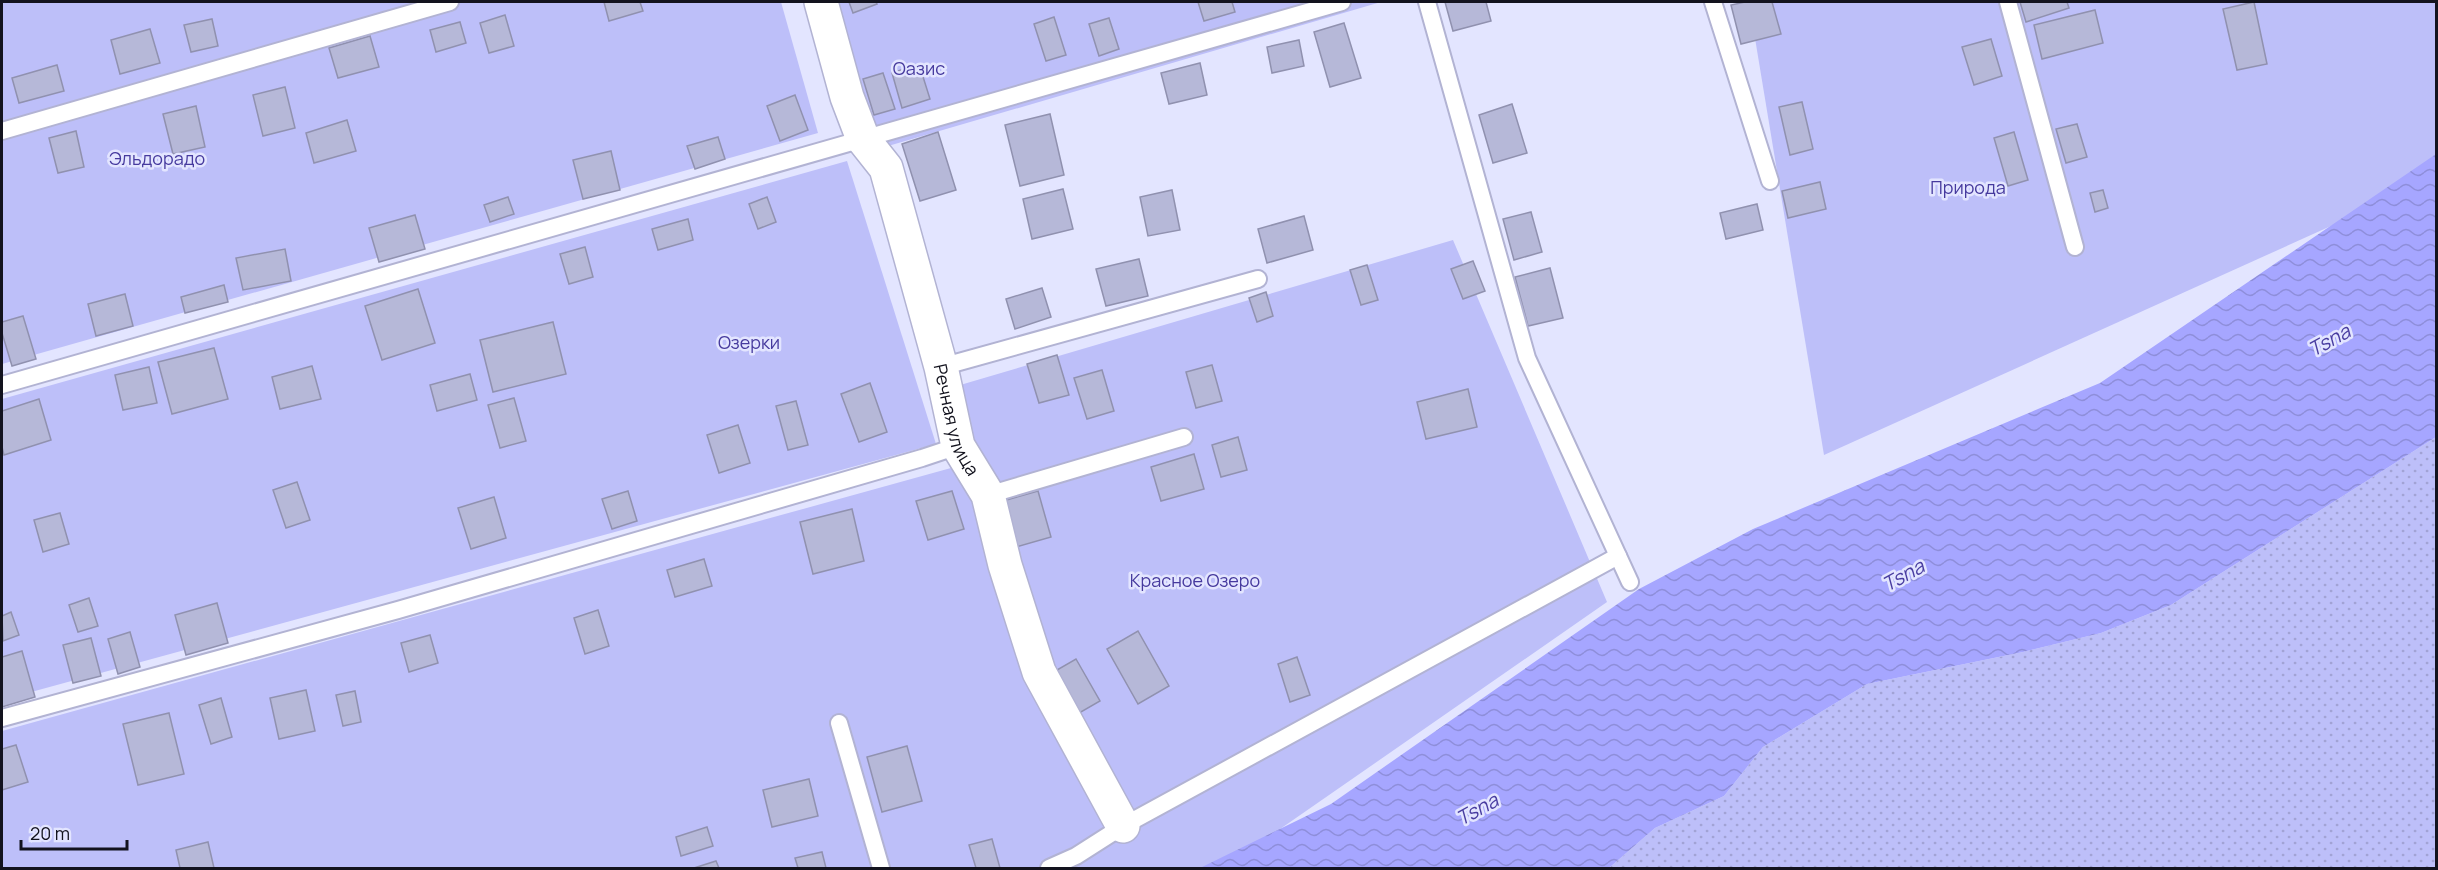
<svg xmlns="http://www.w3.org/2000/svg" width="2438" height="870" font-family="Manrope,sans-serif">
<style>
.grass{fill:url(#grass-dots)}
.garden{fill:#bdbff9}
.water{fill:url(#water-waves)}
.building{fill:#b6b8d8;stroke:#9091af;stroke-width:1.5}
.lines{fill:none;stroke-linecap:round;stroke-linejoin:round}
.lane-casing{stroke:#b2b3d3;stroke-width:20}
.street-casing{stroke:#b2b3d3;stroke-width:36}
.lane{stroke:#fff;stroke-width:16}
.street{stroke:#fff;stroke-width:33}
.labels{text-anchor:middle;dominant-baseline:central;stroke-width:5;stroke-linejoin:round;paint-order:stroke}
.park-label{font-size:18px;fill:#463a9e;stroke:#e3e5ff}
.street-label{font-size:18px;fill:#13131e;stroke:#e3e5ff}
.water-label{font-size:20px;font-style:italic;fill:#493da1;stroke:#e3e5ff}
</style>
<defs>
<pattern id="grass-dots" width="8" height="8" patternUnits="userSpaceOnUse" patternTransform="scale(1.5)"><rect width="8" height="8" fill="#bdbff9"/><path d="M2 2h.1M6 6h.1" fill="none" stroke="#a2a3d5" stroke-width="1.8" stroke-linecap="round"/></pattern>
<pattern id="water-waves" width="16" height="10" patternUnits="userSpaceOnUse" patternTransform="scale(1.5)"><rect width="16" height="10" fill="#a6a6ff"/><path d="M0 5q4-4 8 0t8 0" fill="none" stroke="#8e8eda"/></pattern>
</defs>
<rect width="100%" height="100%" fill="#e3e5ff"/>
<path class="grass" d="M2436 437V868H1609L1655 828 1724 796 1763 747 1867 684 2023 652 2101 633 2171 605Z"/>
<g class="garden">
<path d="M2 2H781L818 133 2 364Z"/>
<path d="M833 2H1381L871 151Z"/>
<path d="M1749 2H2436V173L2393 198 1824 455Z"/>
<path d="M847 161 936 444 2 700V399Z"/>
<path d="M1453 240 1607 602 1224 868H2V731L969 463 950 388Z"/>
</g>
<path class="water" d="M2436 154V437L2171 605 2101 633 2023 652 1867 684 1763 747 1724 796 1655 828 1609 868H1200L1331 804 1639 589 1753 529 2100 383Z"/>
<g class="building">
<path d="M604 2H640L643 11 609 21Z"/>
<path d="M849 2H876L877 4 853 13Z"/>
<path d="M1198 2H1232L1235 12 1204 21Z"/>
<path d="M1445 2H1486L1491 21 1453 31Z"/>
<path d="M1745 2H1772L1781 34 1741 44 1731 5Z"/>
<path d="M2020 2H2067L2069 8 2026 22Z"/>
<path d="M2254 2 2267 64 2237 70 2223 9Z"/>
<path d="M2095 10 2103 43 2042 59 2034 25Z"/>
<path d="M505 15 514 46 489 53 480 23Z"/>
<path d="M1054 17 1066 55 1046 61 1034 24Z"/>
<path d="M1109 18 1119 49 1099 56 1089 24Z"/>
<path d="M212 19 218 46 191 52 184 25Z"/>
<path d="M460 22 466 43 436 52 430 30Z"/>
<path d="M1344 23 1361 78 1330 87 1314 32Z"/>
<path d="M150 29 160 63 120 74 111 40Z"/>
<path d="M370 36 379 67 338 78 329 48Z"/>
<path d="M1991 39 2002 76 1974 85 1962 47Z"/>
<path d="M1299 40 1304 66 1272 73 1267 47Z"/>
<path d="M1200 63 1207 95 1169 104 1161 73Z"/>
<path d="M919 64 930 99 902 108 892 73Z"/>
<path d="M57 65 64 91 19 103 12 78Z"/>
<path d="M883 73 895 109 874 115 863 79Z"/>
<path d="M285 87 295 128 263 136 253 95Z"/>
<path d="M795 95 808 130 780 141 767 106Z"/>
<path d="M1802 102 1813 149 1790 155 1779 107Z"/>
<path d="M1512 104 1527 153 1493 163 1479 115Z"/>
<path d="M196 106 205 147 173 154 163 114Z"/>
<path d="M1050 114 1064 175 1020 186 1005 125Z"/>
<path d="M347 120 356 151 314 163 306 133Z"/>
<path d="M2077 124 2087 157 2066 163 2056 129Z"/>
<path d="M76 131 84 167 58 173 49 138Z"/>
<path d="M938 132 956 190 920 201 902 144Z"/>
<path d="M2014 132 2028 180 2008 186 1994 138Z"/>
<path d="M718 137 725 159 695 169 687 146Z"/>
<path d="M611 151 620 190 583 199 573 160Z"/>
<path d="M1820 182 1826 209 1788 218 1782 191Z"/>
<path d="M1063 189 1073 229 1032 239 1023 199Z"/>
<path d="M1172 190 1180 230 1148 236 1140 197Z"/>
<path d="M2103 190 2108 208 2095 212 2090 193Z"/>
<path d="M508 197 514 214 490 222 484 205Z"/>
<path d="M767 197 776 222 758 229 749 204Z"/>
<path d="M1757 204 1763 230 1726 239 1720 213Z"/>
<path d="M1531 212 1542 252 1514 260 1503 219Z"/>
<path d="M415 215 425 249 379 262 369 228Z"/>
<path d="M1304 216 1313 250 1267 263 1258 229Z"/>
<path d="M688 219 693 240 658 250 652 229Z"/>
<path d="M585 247 593 277 569 284 560 254Z"/>
<path d="M285 249 291 281 243 290 236 258Z"/>
<path d="M1139 259 1148 296 1106 306 1096 269Z"/>
<path d="M1473 261 1485 291 1463 299 1451 269Z"/>
<path d="M1367 265 1378 300 1361 305 1350 270Z"/>
<path d="M1550 268 1563 318 1528 326 1515 277Z"/>
<path d="M224 285 228 302 185 313 181 297Z"/>
<path d="M1042 288 1051 317 1015 329 1006 299Z"/>
<path d="M418 289 435 343 382 360 365 306Z"/>
<path d="M1266 292 1273 316 1257 322 1249 298Z"/>
<path d="M125 294 133 326 96 336 88 304Z"/>
<path d="M23 316 36 359 12 366 2 333V322Z"/>
<path d="M553 322 566 374 493 392 480 340Z"/>
<path d="M214 348 228 399 172 414 158 362Z"/>
<path d="M1057 355 1069 395 1039 403 1027 364Z"/>
<path d="M1212 365 1222 401 1196 408 1186 372Z"/>
<path d="M312 366 321 399 280 409 272 377Z"/>
<path d="M149 367 157 403 123 410 115 375Z"/>
<path d="M1102 370 1114 411 1087 419 1074 378Z"/>
<path d="M470 374 477 400 437 411 430 385Z"/>
<path d="M870 383 887 432 859 442 841 394Z"/>
<path d="M1468 389 1477 427 1426 439 1417 402Z"/>
<path d="M514 398 526 441 500 448 488 405Z"/>
<path d="M39 399 51 440 4 455 2 447V411Z"/>
<path d="M796 401 808 445 788 450 776 406Z"/>
<path d="M738 425 750 463 719 473 707 435Z"/>
<path d="M1238 437 1247 470 1221 477 1212 445Z"/>
<path d="M1194 454 1204 489 1161 501 1151 467Z"/>
<path d="M297 482 310 520 286 528 273 490Z"/>
<path d="M628 491 637 521 612 529 602 499Z"/>
<path d="M952 491 964 529 928 540 916 501Z"/>
<path d="M1038 491 1051 537 1009 549 996 503Z"/>
<path d="M494 497 506 538 471 549 458 508Z"/>
<path d="M852 509 864 561 813 574 800 522Z"/>
<path d="M60 513 69 544 43 552 34 520Z"/>
<path d="M704 559 712 586 675 597 667 570Z"/>
<path d="M89 598 98 626 78 632 69 605Z"/>
<path d="M217 603 228 643 186 655 175 615Z"/>
<path d="M598 610 609 646 585 654 574 618Z"/>
<path d="M11 612 19 635 3 641 2 616Z"/>
<path d="M1138 631 1169 686 1138 704 1107 649Z"/>
<path d="M130 632 140 667 118 674 108 639Z"/>
<path d="M430 635 438 663 409 672 401 643Z"/>
<path d="M91 638 101 676 73 683 63 645Z"/>
<path d="M22 651 35 697 2 707V657Z"/>
<path d="M1297 657 1310 695 1290 702 1278 664Z"/>
<path d="M1076 659 1100 701 1074 716 1050 674Z"/>
<path d="M306 690 315 731 279 739 270 698Z"/>
<path d="M355 691 361 722 343 726 336 695Z"/>
<path d="M221 698 232 737 211 744 199 705Z"/>
<path d="M169 713 184 774 138 785 123 724Z"/>
<path d="M16 745 28 782 2 790V749Z"/>
<path d="M907 746 922 801 882 812 867 757Z"/>
<path d="M809 779 818 816 772 827 763 790Z"/>
<path d="M707 827 713 846 681 856 676 837Z"/>
<path d="M992 839 1000 868H976L969 845Z"/>
<path d="M208 842 214 868H180L176 850Z"/>
<path d="M822 852 826 868H798L795 858Z"/>
<path d="M716 861 719 868H694Z"/>
</g>
<g class="lines">
<g class="lane-casing">
<g id="lane">
<path d="M1427 2 1527 358 1630 582"/>
<path d="M1713 2 1770 181"/>
<path d="M2008 2 2075 247"/>
<path d="M2 131 450 2"/>
<path d="M941 367 1258 279"/>
<path d="M2 385 1342 2"/>
<path d="M988 495 1184 437"/>
<path d="M2 718 398 610 922 458 958 446"/>
<path d="M839 723 881 868"/>
<path d="M1049 868 1076 856 1123 826 1618 556"/>
</g>
</g>
<g class="street-casing">
<g id="street">
<path id="s1" d="M821 2 847 97 863 139 886 168 941 367 958 446 988 495 1005 565 1039 672 1123 826"/>
</g>
</g>
<use href="#lane" class="lane"/>
<use href="#street" class="street"/>
</g>
<g class="labels">
<g class="park-label">
<text x="919" y="68">Оазис</text>
<text x="157" y="158">Эльдорадо</text>
<text x="1968" y="187">Природа</text>
<text x="749" y="342">Озерки</text>
<text x="1195" y="580">Красное Озеро</text>
</g>
<g class="street-label">
<text stroke="none"><textPath href="#s1" startOffset="442">Речная улица</textPath></text>
</g>
<g class="water-label">
<text transform="translate(2329 340) rotate(-29)">Tsna</text>
<text transform="translate(1903 575) rotate(-29)">Tsna</text>
<text transform="translate(1477 809) rotate(-29)">Tsna</text>
</g>
</g>
<rect width="2438" height="870" fill="none" stroke="#13131e" stroke-width="6"/>
<path d="M21 840v9h106v-9" fill="none" stroke="#13131e" stroke-width="3"/>
<text x="30" y="840" font-size="18" fill="#13131e" stroke="#e3e5ff" stroke-width="4.5" paint-order="stroke">20 m</text>
</svg>
